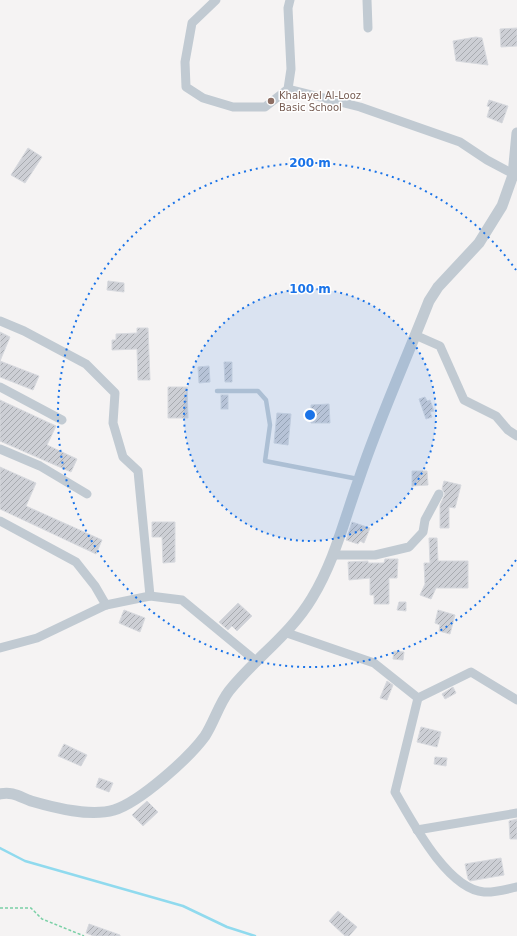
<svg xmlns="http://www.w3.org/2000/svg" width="517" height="936" font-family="'DejaVu Sans',sans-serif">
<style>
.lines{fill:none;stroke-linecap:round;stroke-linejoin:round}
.stream{stroke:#90daee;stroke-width:2.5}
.building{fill:url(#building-hatch);stroke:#d7d9de}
.path{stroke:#7ad0a6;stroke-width:1.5;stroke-dasharray:3 2;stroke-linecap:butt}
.service{stroke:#c1cad2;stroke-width:4.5}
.minor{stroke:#c1cad2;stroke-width:9}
.tertiary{stroke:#c1cad2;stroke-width:11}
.ring{fill:none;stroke:#1a73e8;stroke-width:2;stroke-dasharray:2 4}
.education-dot{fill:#8d6e63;stroke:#fff;stroke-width:1.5}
.labels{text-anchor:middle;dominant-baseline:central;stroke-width:3;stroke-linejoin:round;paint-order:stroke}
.education-label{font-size:10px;fill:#785e54;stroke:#fff;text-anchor:start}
.centre{fill:#1a73e8;stroke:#fff;stroke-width:2}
.ring-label{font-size:12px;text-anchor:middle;font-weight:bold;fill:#1a73e8;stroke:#fff;stroke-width:3;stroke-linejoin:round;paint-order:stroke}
</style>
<defs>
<pattern id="building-hatch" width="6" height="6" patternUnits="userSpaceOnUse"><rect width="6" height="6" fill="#cdcfd5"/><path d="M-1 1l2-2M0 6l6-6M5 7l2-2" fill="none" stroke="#a8abb0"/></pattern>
</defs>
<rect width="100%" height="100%" fill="#f5f3f3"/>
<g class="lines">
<path class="stream" d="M0 848 25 861 183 906 227 927 255 936"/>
</g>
<g class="building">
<path d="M517 28V46L501 47 500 29Z"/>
<path d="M476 37 482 38 488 65 456 61 453 41Z"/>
<path d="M489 100 508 106 502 123 487 117 490 107 487 106Z"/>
<path d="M28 148 42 157 25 183 11 175Z"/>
<path d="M108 281 124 283V292L107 290Z"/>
<path d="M137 328H148L150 380H138L137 349 112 350V340H116V334L137 333Z"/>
<path d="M0 332 10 337 0 361Z"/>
<path d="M0 361 39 376 33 390 0 377Z"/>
<path d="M224 362H232V382H225Z"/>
<path d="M209 366 210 382 199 383 198 367Z"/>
<path d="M168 387H187L188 418H168Z"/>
<rect x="221" y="395" width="7" height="14"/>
<path d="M425 397 427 401 430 400 434 411 430 412 432 417 426 419 419 399Z"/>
<path d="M0 400 56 426 47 445 77 459 71 472 0 441Z"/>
<path d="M329 404 330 423H311V405Z"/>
<path d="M277 413 291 414 288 445 274 443Z"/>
<path d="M0 467 36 483 26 506 102 540 96 554 0 509Z"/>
<path d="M412 471H427L428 485 412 486Z"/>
<path d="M444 481 461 485 455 508 449 507V528H440V505L445 494 442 489Z"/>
<path d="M152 522H175V562L163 563 162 537H152Z"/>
<path d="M352 522 370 528 364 543 360 541 358 544 346 540Z"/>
<path d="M429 538H437L438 561H468V588H436L431 599 420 595 425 584 424 563H430Z"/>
<path d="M385 559H398L397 578H389V604H374V595H370V578L349 580 348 562 368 561V563H384Z"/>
<path d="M399 602H406V611L397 610Z"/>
<path d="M238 603 252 616 237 631 232 626 228 630 219 622Z"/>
<path d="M124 610 145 618 140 632 119 623Z"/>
<path d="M438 610 455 615 450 634 439 631 440 625 435 623Z"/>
<path d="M394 651 404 652 403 660 393 659Z"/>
<path d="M387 681 393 685 387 700 380 698Z"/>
<path d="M453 687 456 693 445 699 442 694Z"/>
<path d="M421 727 441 732 437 747 417 742Z"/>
<path d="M64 744 87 755 81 766 58 756Z"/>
<path d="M435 757 447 758 446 766 434 764Z"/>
<path d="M99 778 113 783 109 792 96 787Z"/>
<path d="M147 801 158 812 143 826 132 815Z"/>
<path d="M517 819V839H510L509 821Z"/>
<path d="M501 858 504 875 470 881 468 879 465 864Z"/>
<path d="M338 911 357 927 349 936H345L329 921Z"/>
<path d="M89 924 120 935V936H94L86 933Z"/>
</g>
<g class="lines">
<path class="path" d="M0 908H31L42 919 84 936"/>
<path class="service" d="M217 391H258L266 400 270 425 265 461 358 479"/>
<g class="minor">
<path d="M216 0 192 23 185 62 186 87 203 98 233 107H265L288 89 291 69 288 8 290 0"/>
<path d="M367 0 368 28"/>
<path d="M288 89 360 107 460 142 487 160 517 176"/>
<path d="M0 321 24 331 86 364 115 393 113 423 123 457 138 471 150 596"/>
<path d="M415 335 440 346 464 400 496 416 508 430 517 436"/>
<path d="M0 387 62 420"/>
<path d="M0 449 40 466 87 494"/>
<path d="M0 521 76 562 95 586 106 605"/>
<path d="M334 555H375L409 547 423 532 425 520 439 494"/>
<path d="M287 633 374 663 418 698 471 672 517 700"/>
<path d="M0 648 37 638 106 605 150 596 182 600 257 662"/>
<path d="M418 698 395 792C412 821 447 889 484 892 494 893 507 889 517 887"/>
<path d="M417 830 517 813"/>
</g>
<path class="tertiary" d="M0 794C12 791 20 797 31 801 55 808 90 817 114 810 140 802 189 758 205 736 214 722 219 704 229 691 255 658 290 635 312 598 335 560 344 520 359 479 379 419 406 360 429 301L438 287 479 243 502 206 513 175 517 133"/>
</g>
<circle cx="310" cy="415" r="126" fill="#1a73e8" fill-opacity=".12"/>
<g class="ring">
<circle cx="310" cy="415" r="126"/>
<path d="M516 560A252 252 0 1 1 516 270"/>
</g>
<circle class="education-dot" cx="271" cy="101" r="4"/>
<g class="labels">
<g class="education-label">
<text x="279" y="95">Khalayel Al-Looz<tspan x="279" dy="12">Basic School</tspan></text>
</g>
</g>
<circle cx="310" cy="415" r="6" class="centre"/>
<g class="ring-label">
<text x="310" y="167">200 m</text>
<text x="310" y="293">100 m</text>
</g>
</svg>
